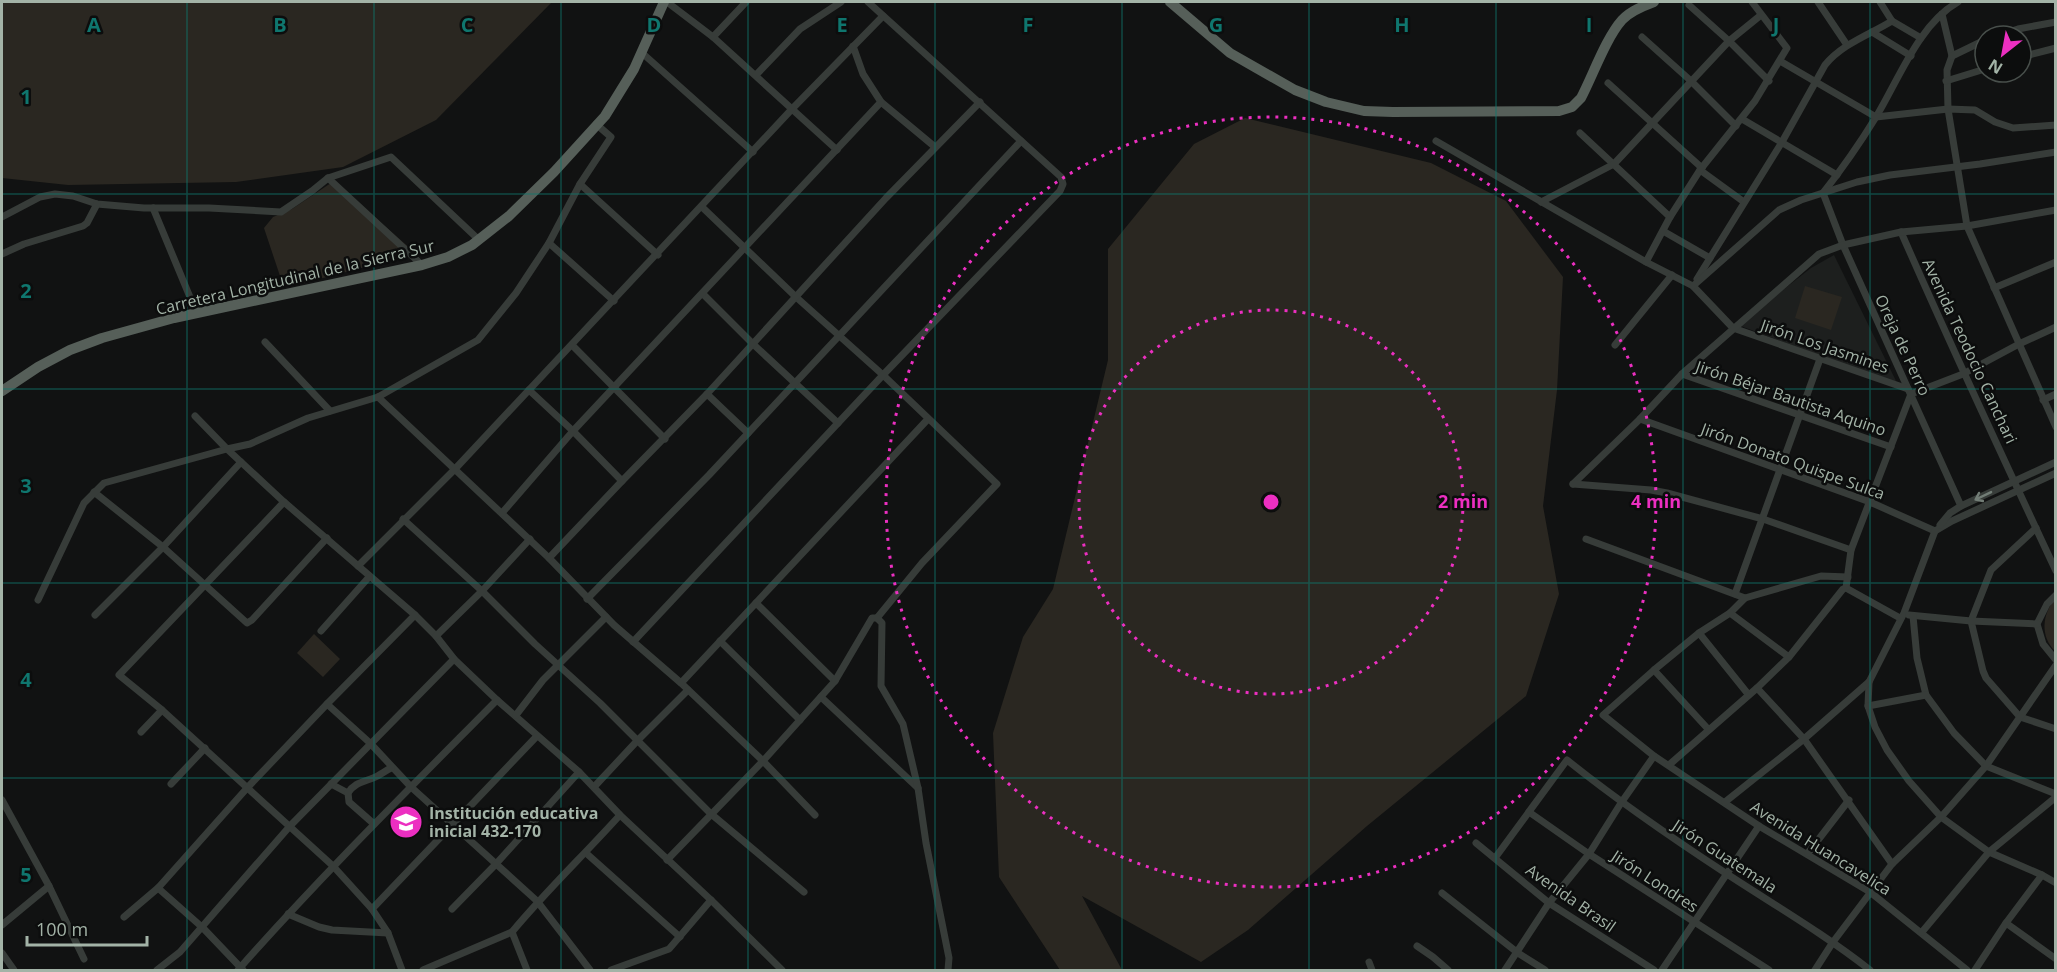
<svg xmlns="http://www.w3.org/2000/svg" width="2057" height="972" font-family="'Open Sans',sans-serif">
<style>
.built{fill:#1d1f1e}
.green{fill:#2a2721}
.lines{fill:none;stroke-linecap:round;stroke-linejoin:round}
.minor{stroke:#373c39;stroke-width:7}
.trunk{stroke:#565f59;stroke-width:10}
.oneway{stroke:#727d76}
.grid{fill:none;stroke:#0f766e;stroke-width:1.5;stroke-opacity:0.55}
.ring{fill:none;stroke:#ec2fc1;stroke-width:3;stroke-dasharray:3 6}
.labels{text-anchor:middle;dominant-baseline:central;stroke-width:5;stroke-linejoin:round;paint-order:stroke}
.street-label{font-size:16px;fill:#a3b3a7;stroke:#0c0d0d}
.poi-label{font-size:16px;font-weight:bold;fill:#a3b3a7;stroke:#0c0d0d;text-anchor:start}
.grid-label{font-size:20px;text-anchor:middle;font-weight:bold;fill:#0f766e;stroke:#0c0d0d;stroke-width:5;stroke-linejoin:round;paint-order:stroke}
.centre{fill:#ec2fc1;stroke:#0c0d0d;stroke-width:3}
.ring-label{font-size:18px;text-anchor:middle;font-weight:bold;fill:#ec2fc1;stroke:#0c0d0d;stroke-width:5;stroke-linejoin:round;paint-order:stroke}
</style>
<rect width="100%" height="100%" fill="#111212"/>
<path class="built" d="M1834 255 1898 385 1738 325 1811 268Z"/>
<g class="green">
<path d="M2 2H552L436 120 343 167 236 182 68 185 2 178Z"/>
<path d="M1245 118 1431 163 1506 201 1563 277 1557 390 1543 506 1559 594 1526 696 1367 826 1248 930 1201 962 1082 896 1122 970H1060L999 877 993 733 1023 637 1053 589 1108 360V249L1194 144Z"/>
<path d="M334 181 413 251C382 263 351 271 319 279 304 282 300 286 283 285L264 228 273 217 292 209Z"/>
<path d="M1805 286 1842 297 1831 330 1795 318Z"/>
<path d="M2055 599V651C2040 637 2042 614 2055 599Z"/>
<path d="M314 634 340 659 323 677 297 653Z"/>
</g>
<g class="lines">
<g class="minor">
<path d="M667 2 713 37 837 150"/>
<path d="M1818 2 1847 45"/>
<path d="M1958 2C1919 24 1899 79 1876 117 1860 143 1842 169 1823 193L1843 245 1961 506"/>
<path d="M1689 5 1729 41 1769 81"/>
<path d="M1942 14 1952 56 1947 70 1948 109 1967 226 2056 427"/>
<path d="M1892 21 1921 38"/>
<path d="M1872 32 1911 56"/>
<path d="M1996 36 2018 29 2056 22"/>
<path d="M713 37 746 2"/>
<path d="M1642 37 1691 81 1736 126"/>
<path d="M853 46 863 74 881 102 935 147"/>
<path d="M641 52 753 152"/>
<path d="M1952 56 1985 40"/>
<path d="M2021 57 2056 48"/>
<path d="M1780 61 1876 117 1948 109 1975 110 1995 122 2013 128 2056 125"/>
<path d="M756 75 800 29 841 2"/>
<path d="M1946 81 1985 69"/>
<path d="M1608 83 1702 168"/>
<path d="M1742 119 1837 175"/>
<path d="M1580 133 1670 217"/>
<path d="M1436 141 1646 262 1693 286 1733 328 1908 389"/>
<path d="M1700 170 1744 202"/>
<path d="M328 178 422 265"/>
<path d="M580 184 658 255"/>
<path d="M1541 202 1614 164 1729 41 1761 15"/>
<path d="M702 207 796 297 883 375 997 484 922 563 877 618"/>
<path d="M153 208 197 314"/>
<path d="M2 217 40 197 55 194 73 196 97 204 144 208H209L281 212 312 191 328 178 391 157 478 239"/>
<path d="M1663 231 1710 258"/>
<path d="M1901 232C1951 346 2003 458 2056 571"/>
<path d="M549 243 614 301"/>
<path d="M2 254 24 244 83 226 87 223 97 204"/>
<path d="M1646 262 1670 217 1700 170 1755 101 1787 48 1752 2"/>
<path d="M1697 279 1782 142 1825 65C1842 44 1869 35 1892 21L1880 2"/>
<path d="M1693 286 1779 210 1801 200 1857 182 1890 175 1980 164 2056 152"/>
<path d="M1994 288 2056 262"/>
<path d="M703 294 753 344 838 423"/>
<path d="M265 342 330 411"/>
<path d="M572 345 665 439"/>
<path d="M1615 345 1672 275"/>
<path d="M1682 374 1891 447"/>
<path d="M529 390 573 431 622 481"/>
<path d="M707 394 748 433"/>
<path d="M378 397 549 558 614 625 681 683 763 761 815 815"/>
<path d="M2043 400 2056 394"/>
<path d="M195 416 227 449 284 502 415 615 436 636 454 659 497 700 579 772 620 815 711 900 782 970"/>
<path d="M1640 419 1870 502 1935 531"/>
<path d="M2056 473 1952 521 1935 531 1904 613 1869 682 1868 706 1875 727 1887 750 1909 781 1941 817 1989 852 2042 875 2056 883"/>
<path d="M1573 484 1640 419 1682 374 1819 254 1843 245 1901 232 1967 226 2056 210"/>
<path d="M1573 484 1651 490 1667 493 1763 519 1851 550"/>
<path d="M94 492 163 547 247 623 252 620 327 538"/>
<path d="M284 502 119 675 162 710 333 866 372 909 388 933 402 970"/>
<path d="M502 513 573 431 881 102"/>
<path d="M403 519 482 591 535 644 600 703 710 813 804 892"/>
<path d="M1940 525 1950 513 1961 506 2056 462"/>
<path d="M2036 528 1991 570 1971 621 1983 671 1986 678 2020 717 2056 729"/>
<path d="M1586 539 1745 598"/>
<path d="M549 558 622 481 707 394 886 198 980 102"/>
<path d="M358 566 455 469 792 109 883 16"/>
<path d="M1848 577 1821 576 1745 598 1730 613 1699 633 1654 670 1603 715 1654 756 1759 826 1870 892 1967 970"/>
<path d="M1846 588 1900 618"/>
<path d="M1735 594 1820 359"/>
<path d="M2056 595 2047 604 2037 624 2043 644 2056 660"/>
<path d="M587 599 709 475 1021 141"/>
<path d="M38 600 84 503 104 483 227 449 250 444 308 418 378 397 478 340 516 293 549 243 580 184 611 137 596 124"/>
<path d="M756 603 835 681"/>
<path d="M1730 613 1789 657"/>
<path d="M95 615 163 547 241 462"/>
<path d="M1909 615 1971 621 2037 624"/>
<path d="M1913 616 1917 658 1926 695 1954 733 1986 766 2056 794"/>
<path d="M321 631 369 577"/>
<path d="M1699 633 1748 694"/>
<path d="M436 636 482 591 530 539"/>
<path d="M720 641 800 720"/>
<path d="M633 642 883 375 1060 191 1063 184 1061 177 868 2"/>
<path d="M1654 670 1708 729"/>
<path d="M681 683 928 419"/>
<path d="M1757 688 1804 739 1892 864"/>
<path d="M821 697 918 788"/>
<path d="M327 704 370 743 411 787 537 901 590 970"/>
<path d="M1868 706 1926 695"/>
<path d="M516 715 543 680 606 617"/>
<path d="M141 732 162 710"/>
<path d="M1669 765 1757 688 1789 657 1843 589 1846 588 1851 550 1911 394 1963 374 2019 344 2056 327"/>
<path d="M171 784 205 748"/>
<path d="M331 784 348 793"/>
<path d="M594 787 637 741 688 690"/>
<path d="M2 800 49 886"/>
<path d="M1725 802 1804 739 1869 682"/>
<path d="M1529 812 1589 854 1769 970"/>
<path d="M374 824 349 802 348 793C354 783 363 782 373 778 380 775 385 771 391 768"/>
<path d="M1476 843 1549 903 1654 970"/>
<path d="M586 853 680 937"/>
<path d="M1808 853 1849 800"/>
<path d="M1495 858 1567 760C1618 801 1672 838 1727 874 1776 906 1824 934 1870 970"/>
<path d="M667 860 763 761 835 681 872 618H877L882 623 881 686 903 724 918 788 926 843 949 958 948 970"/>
<path d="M158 888 203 928 243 970"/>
<path d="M1442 893 1518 953 1545 970"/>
<path d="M372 909 537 736"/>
<path d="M452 909 495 865 579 772"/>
<path d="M288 914 319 927 332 930 388 933"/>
<path d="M124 917 158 888 248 787 327 704 415 615"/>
<path d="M2006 923 2056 959"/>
<path d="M2 925 49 886 84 959"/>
<path d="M1922 932 1989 852 2056 797"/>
<path d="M1417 946 1433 957 1448 970"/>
<path d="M2 953 14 970"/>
<path d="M1369 962 1372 970"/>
<path d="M157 970 180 952 290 826 454 659"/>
<path d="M238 970C320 877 409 789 497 700"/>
<path d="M423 970 512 932"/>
<path d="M527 970 512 932C546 891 584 855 620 815"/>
<path d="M611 970 669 949 711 900"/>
<path d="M1505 970 1549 903 1589 854 1621 803 1654 756"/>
<path d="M1662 970 1759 826"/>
<path d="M1815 970 1833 942 1892 864 1941 817 1986 766 2056 665"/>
<path d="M1975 970 2006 923 2042 875"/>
</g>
<g class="trunk">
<path d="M1170 2 1230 53 1295 90 1326 102 1364 111 1393 112 1559 111 1572 107 1581 98C1593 75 1606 38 1622 20 1630 11 1643 6 1654 2"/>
<path d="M2 391 38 367 70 350 102 338 174 318 422 265 448 257 472 245 509 216 554 172 605 116 634 69 664 2"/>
</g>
</g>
<defs><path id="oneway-shaft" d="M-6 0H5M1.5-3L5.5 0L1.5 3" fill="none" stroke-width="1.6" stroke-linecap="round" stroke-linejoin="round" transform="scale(1.5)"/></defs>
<use class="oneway" href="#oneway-shaft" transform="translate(1983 496) rotate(154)"/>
<path class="grid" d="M187 2V970M374 2V970M561 2V970M748 2V970M935 2V970M1122 2V970M1309 2V970M1496 2V970M1683 2V970M1870 2V970M2 194H2056M2 389H2056M2 583H2056M2 778H2056"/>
<g class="ring">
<circle cx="1271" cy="502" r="192"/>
<circle cx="1271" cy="502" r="385"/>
</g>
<defs>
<g id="school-disc" transform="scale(1.725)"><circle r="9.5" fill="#ec2fc1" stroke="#0c0d0d"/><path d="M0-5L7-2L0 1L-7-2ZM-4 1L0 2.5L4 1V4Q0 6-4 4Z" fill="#fff"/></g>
</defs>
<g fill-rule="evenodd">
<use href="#school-disc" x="406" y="822"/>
</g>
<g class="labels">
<g class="street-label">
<text transform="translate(295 277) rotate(-13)">Carretera Longitudinal de la Sierra Sur</text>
<text transform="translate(1903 345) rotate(65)">Oreja de Perro</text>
<text transform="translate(1825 346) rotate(19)">Jirón Los Jasmines</text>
<text transform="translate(1970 351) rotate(65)">Avenida Teodocio Canchari</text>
<text transform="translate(1791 398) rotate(19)">Jirón Béjar Bautista Aquino</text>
<text transform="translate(1793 461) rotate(20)">Jirón Donato Quispe Sulca</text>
<text transform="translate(1821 848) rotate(32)">Avenida Huancavelica</text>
<text transform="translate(1725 856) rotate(33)">Jirón Guatemala</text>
<text transform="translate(1655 881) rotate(33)">Jirón Londres</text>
<text transform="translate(1571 898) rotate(35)">Avenida Brasil</text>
</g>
<g class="poi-label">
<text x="429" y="813">Institución educativa<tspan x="429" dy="18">inicial 432-170</tspan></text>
</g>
</g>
<g class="grid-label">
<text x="94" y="32">A</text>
<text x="280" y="32">B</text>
<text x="467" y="32">C</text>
<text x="654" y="32">D</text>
<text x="842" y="32">E</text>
<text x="1028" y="32">F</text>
<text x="1216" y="32">G</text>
<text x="1402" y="32">H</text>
<text x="1589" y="32">I</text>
<text x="1776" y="32">J</text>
<text x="26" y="104">1</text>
<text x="26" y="298">2</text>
<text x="26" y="493">3</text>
<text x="26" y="687">4</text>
<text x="26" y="882">5</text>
</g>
<circle cx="1271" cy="502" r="9" class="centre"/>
<g class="ring-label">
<text x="1463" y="508">2 min</text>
<text x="1656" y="508">4 min</text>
</g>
<rect width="2057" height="972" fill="none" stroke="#a3b3a7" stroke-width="6"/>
<g transform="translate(2003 54) rotate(211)"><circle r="28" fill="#0c0d0d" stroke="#484f4b" stroke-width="1.5"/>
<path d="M0-4.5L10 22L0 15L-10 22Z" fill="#ec2fc1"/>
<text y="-9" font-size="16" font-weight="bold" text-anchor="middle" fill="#a3b3a7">N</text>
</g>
<path d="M27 936v9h120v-9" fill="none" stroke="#a3b3a7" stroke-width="3"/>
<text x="36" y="936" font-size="18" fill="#a3b3a7" stroke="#0c0d0d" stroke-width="4.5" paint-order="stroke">100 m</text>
</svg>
